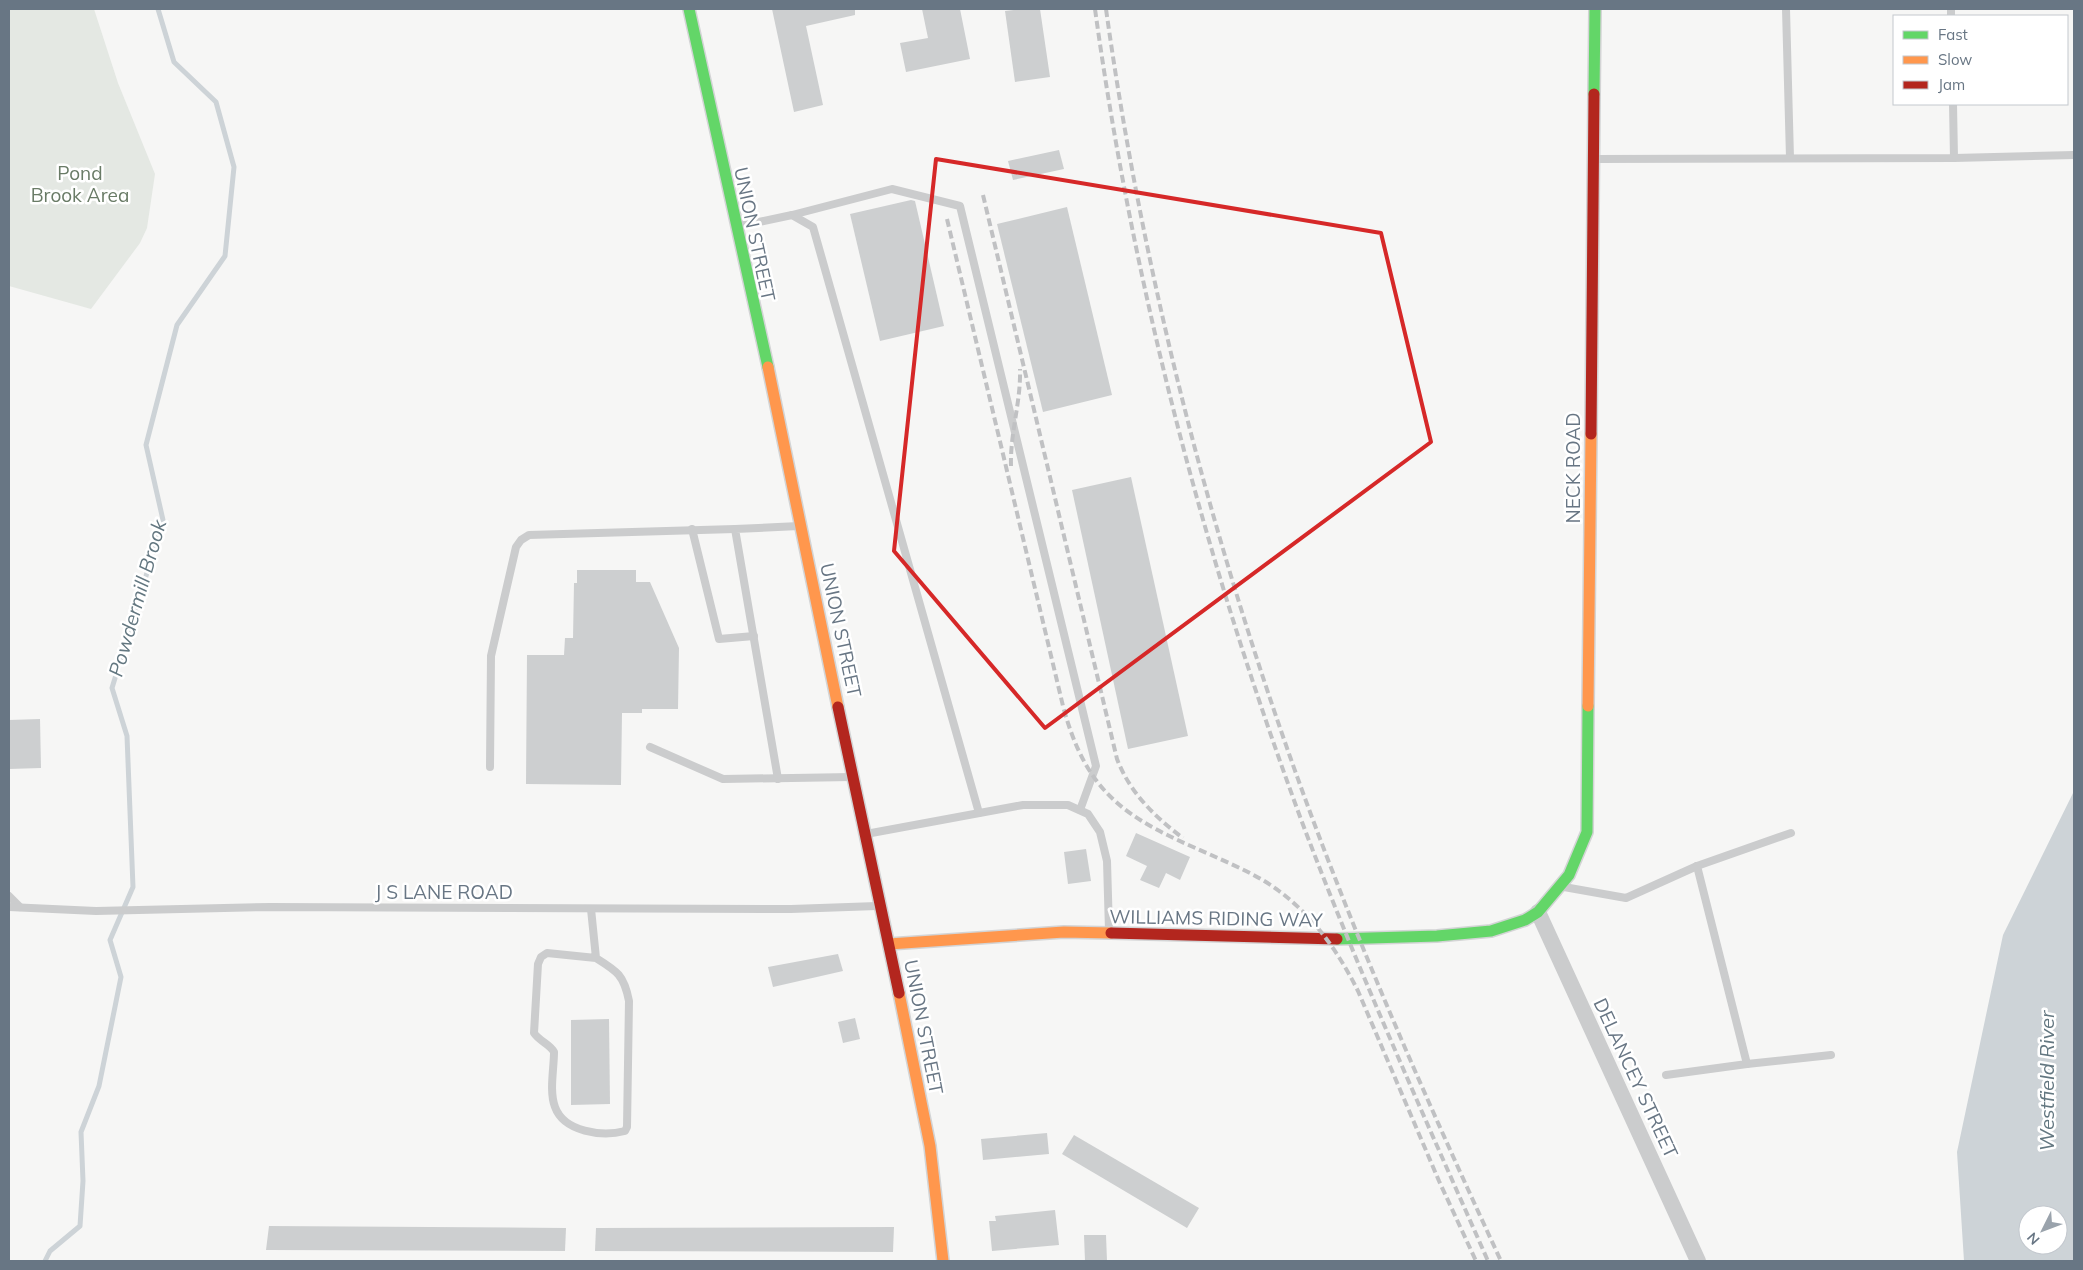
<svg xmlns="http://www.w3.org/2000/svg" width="2083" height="1270" font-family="Mulish,sans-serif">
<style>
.green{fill:#e4e8e3}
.water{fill:#cdd3d7;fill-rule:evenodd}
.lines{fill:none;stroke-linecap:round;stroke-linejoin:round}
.stream{stroke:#cdd3d7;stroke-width:5}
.building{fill:#cdcfd0}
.fast-casing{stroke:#d3d4d5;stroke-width:14}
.slow-casing{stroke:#d3d4d5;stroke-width:14}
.jam-casing{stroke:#d3d4d5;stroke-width:14}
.lane{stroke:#cbcccd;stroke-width:8}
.street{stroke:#cbcccd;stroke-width:16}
.fast{stroke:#63d668;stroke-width:11}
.slow{stroke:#ff974d;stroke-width:11}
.jam{stroke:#b3261e;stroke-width:11}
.rail{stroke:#c0c1c3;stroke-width:4;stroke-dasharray:8 4;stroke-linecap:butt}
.marked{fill:none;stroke:#d62828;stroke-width:4;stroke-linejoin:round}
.labels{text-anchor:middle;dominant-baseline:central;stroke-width:5;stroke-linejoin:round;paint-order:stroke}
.park-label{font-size:19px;fill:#697b66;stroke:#fff}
.street-label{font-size:19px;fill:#687684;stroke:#fff}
.water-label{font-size:20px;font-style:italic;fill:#637780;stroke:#fff}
</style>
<rect width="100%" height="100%" fill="#f6f6f5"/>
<path class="green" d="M9 9H94L118 83 155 174 147 228 140 243 91 309 9 286Z"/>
<path class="water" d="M2074 791V1261H1964L1957 1152 2003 935ZM2028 1215H2058V1245H2028Z"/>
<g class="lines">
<path class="stream" d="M45 1261 50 1251 80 1226 83 1181 81 1132 99 1086 121 977 110 940 133 887 127 736 112 688 163 520 146 445 177 325 225 256 234 167 216 102 174 62 158 9"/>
</g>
<g class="building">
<path d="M772 9H855V15L806 26 823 105 794 112Z"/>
<path d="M922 9H960L970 59 906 72 900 43 928 38Z"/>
<path d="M1023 9H1040L1050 77 1015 82 1005 11Z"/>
<path d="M1059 150 1064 169 1013 180 1008 161Z"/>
<path d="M911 200 915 201 944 326 880 341 850 214Z"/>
<path d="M1067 207 1112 395 1043 412 997 224Z"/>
<path d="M1131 477 1188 736 1128 749 1072 490Z"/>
<path d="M577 570H636V582H650L679 648 678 709H642V713H622L621 785 526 784 527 655H564L565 638H573L574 583H577Z"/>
<path d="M40 719 41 768 9 769V720Z"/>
<path d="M1136 833 1190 857 1180 880 1166 873 1159 888 1140 880 1147 866 1126 856Z"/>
<path d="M1086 849 1091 881 1068 884 1064 852Z"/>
<path d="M838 954 843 971 773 987 768 967Z"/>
<path d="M855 1018 860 1039 843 1043 838 1022Z"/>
<path d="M609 1019 610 1104 571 1105V1020Z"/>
<path d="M1047 1133 1049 1154 983 1160 981 1139Z"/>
<path d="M1074 1135 1199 1208 1187 1228 1062 1154Z"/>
<path d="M1055 1210 1059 1245 992 1251 989 1221H996L995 1216Z"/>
<path d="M269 1226 566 1228 565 1251 266 1250Z"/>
<path d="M894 1227 893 1252 595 1251 596 1228Z"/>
<path d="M1084 1235H1106L1107 1261H1085Z"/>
</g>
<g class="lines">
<g class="fast-casing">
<g id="fast">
<path d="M689 9 768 367"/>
<path d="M1594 94 1595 9"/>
<path d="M1337 939 1437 936 1491 931 1525 920 1538 912 1569 875 1587 832 1588 706"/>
</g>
</g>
<g class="slow-casing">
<g id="slow">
<path d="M768 367 838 707"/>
<path d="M1588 706 1591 434"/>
<path d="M889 944 1064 932 1111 933"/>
<path d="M899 993 930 1146 943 1261"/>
</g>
</g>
<g class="jam-casing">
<g id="jam">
<path d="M1591 434 1594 94"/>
<path d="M838 707 899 993"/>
<path d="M1111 933 1337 939"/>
</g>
</g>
<g class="lane">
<path d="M1786 9 1790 158"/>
<path d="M1951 9V16"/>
<path d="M1953 104 1954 158"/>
<path d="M1596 159 1954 158 2074 155"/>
<path d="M792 215 892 189 960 206 1096 766 1080 810"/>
<path d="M740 226 792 215 813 227 979 813"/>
<path d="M692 529 719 639 754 636"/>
<path d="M650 747 723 779 852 777"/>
<path d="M490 767 491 656 516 547 521 540 529 535 735 529"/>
<path d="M778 779 735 529 799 526"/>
<path d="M866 834 1023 805H1068L1088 814 1100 832 1107 861 1109 931"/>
<path d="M1564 887 1626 898 1697 866 1791 833"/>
<path d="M9 896 20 907"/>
<path d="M9 907 96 911 270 907 791 909 877 906"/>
<path d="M591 909 596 958C617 971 624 975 629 1001L627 1127 625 1131C602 1137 564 1132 555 1107 549 1091 554 1069 554 1052 550 1044 539 1041 534 1033L538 964 541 957 547 953 596 958"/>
<path d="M1747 1064 1831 1055"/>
<path d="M1666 1075 1747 1064 1697 866"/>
</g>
<path class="street" d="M1538 912 1698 1261"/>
<use href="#fast" class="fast"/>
<use href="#slow" class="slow"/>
<use href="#jam" class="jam"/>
<g class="rail">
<path d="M1095 9C1133 286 1205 560 1302 822 1358 971 1424 1116 1488 1261"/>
<path d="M1106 9C1141 260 1203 508 1287 748 1348 923 1423 1093 1501 1261"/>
<path d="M983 195 1117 759C1130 793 1155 817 1183 838"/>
<path d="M947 219 1063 706C1087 796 1128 819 1209 854 1233 865 1258 875 1279 891 1314 917 1339 953 1358 991L1439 1181 1476 1261"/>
<path d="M1011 466C1010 433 1021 402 1020 369"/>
</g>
</g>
<path class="marked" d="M936 159 1381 233 1431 442 1045 728 894 551Z"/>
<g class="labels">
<g class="park-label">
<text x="80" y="173">Pond<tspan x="80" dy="22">Brook Area</tspan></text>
</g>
<g class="street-label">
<text transform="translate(755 234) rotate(78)">UNION STREET</text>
<text transform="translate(1573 468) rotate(-90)">NECK ROAD</text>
<text transform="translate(841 630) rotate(78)">UNION STREET</text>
<text x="444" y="892">J S LANE ROAD</text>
<text transform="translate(1216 918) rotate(1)">WILLIAMS RIDING WAY</text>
<text transform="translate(924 1027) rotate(79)">UNION STREET</text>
<text transform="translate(1636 1078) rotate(65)">DELANCEY STREET</text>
</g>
<g class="water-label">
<text transform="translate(137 598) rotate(-74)">Powdermill Brook</text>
<text transform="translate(2046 1081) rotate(-90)">Westfield River</text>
</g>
</g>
<rect width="2083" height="1270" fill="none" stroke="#687684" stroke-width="20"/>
<rect x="1893" y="15" width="175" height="90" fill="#ffffff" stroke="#c3c8ce"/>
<rect x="1903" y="31" width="25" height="8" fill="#63d668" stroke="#c3c8ce"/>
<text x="1938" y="40" font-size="15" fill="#687684">Fast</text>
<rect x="1903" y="56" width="25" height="8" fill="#ff974d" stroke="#c3c8ce"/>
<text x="1938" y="65" font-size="15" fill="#687684">Slow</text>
<rect x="1903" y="81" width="25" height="8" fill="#b3261e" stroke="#c3c8ce"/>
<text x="1938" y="90" font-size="15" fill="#687684">Jam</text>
<g transform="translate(2043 1230) rotate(228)"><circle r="24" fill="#ffffff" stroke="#c3c8ce"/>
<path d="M0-4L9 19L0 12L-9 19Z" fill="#9aa3ac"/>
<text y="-8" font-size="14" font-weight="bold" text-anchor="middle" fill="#687684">N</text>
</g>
</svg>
